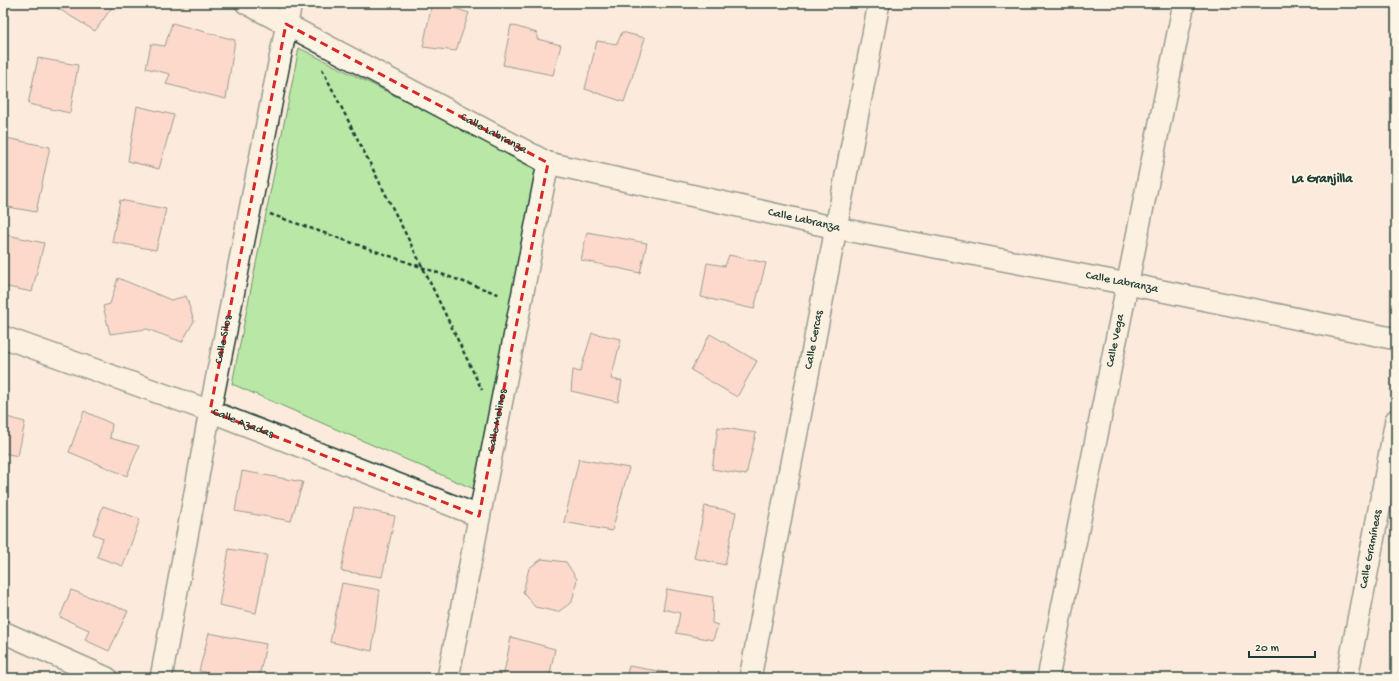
<svg xmlns="http://www.w3.org/2000/svg" width="1399" height="681" font-family="'Gochi Hand',sans-serif">
<style>
.green{fill:#b9e8a6;stroke:#6c926d}
.building{fill:#fec3b9;stroke:#1f3d34}
.lines{fill:none;stroke-linecap:round;stroke-linejoin:round}
.minor-casing{stroke:#1f3d34;stroke-width:24}
.path{stroke:#1f3d34;stroke-width:2.5;stroke-dasharray:4 3;stroke-linecap:butt}
.minor{stroke:#fcf5e5;stroke-width:21}
.marked{fill:none;stroke:#d62828;stroke-width:3;stroke-dasharray:8 5;stroke-linejoin:round}
.labels{text-anchor:middle;dominant-baseline:central;stroke-width:4;stroke-linejoin:round;paint-order:stroke}
.street-label{font-size:12px;fill:#1f3d34;stroke:#fcf5e5}
.neighbourhood-label{font-size:13px;font-weight:bold;fill:#1f3d34;stroke:#fcf5e5}
</style>
<rect width="100%" height="100%" fill="#fcebdc"/>
<filter id="ink" filterUnits="userSpaceOnUse"><feTurbulence type="fractalNoise" baseFrequency=".025" numOctaves="2"/><feDisplacementMap in="SourceGraphic" scale="8" xChannelSelector="R" yChannelSelector="G"/><feConvolveMatrix kernelMatrix="1 2 1 2 8 2 1 2 1" color-interpolation-filters="sRGB"/></filter>
<g filter="url(#ink)">
<path class="green" d="M299 48 540 168 474 489 232 384Z"/>
<g class="building">
<path d="M49 3H115L95 31Z"/>
<path d="M432 3H440L469 13 456 51 423 47Z"/>
<path d="M172 23 235 40 226 99 166 84 170 74 146 68 151 44 165 46Z"/>
<path d="M511 25 537 33V39L561 45 553 75 503 65Z"/>
<path d="M622 32 645 38 624 102 585 89 597 41 617 44Z"/>
<path d="M38 58 78 65 70 113 28 104Z"/>
<path d="M137 106 174 115 159 169 128 161Z"/>
<path d="M6 138 50 147 36 212 3 206V152Z"/>
<path d="M120 200 166 209 156 250 112 242Z"/>
<path d="M587 232 647 243 640 273 581 260Z"/>
<path d="M3 234 44 243 32 292 3 286Z"/>
<path d="M729 255 766 263 754 309 701 297 707 263 725 266Z"/>
<path d="M118 278 171 300 186 296 194 321 182 342 147 329 110 334 103 306 110 304Z"/>
<path d="M592 333 621 339 611 379 622 381 618 402 571 391 573 370 580 372Z"/>
<path d="M710 334 757 361 737 397 691 370Z"/>
<path d="M84 411 112 424 110 438 139 446 127 476 69 452Z"/>
<path d="M3 416 25 422 18 456 3 453Z"/>
<path d="M718 427 756 433 746 475 712 469Z"/>
<path d="M579 459 629 468 612 531 564 522Z"/>
<path d="M242 471 303 482 291 521 235 511Z"/>
<path d="M103 506 140 519 123 566 97 557 103 538 93 534Z"/>
<path d="M705 506 736 512 725 565 694 558Z"/>
<path d="M354 507 395 516 382 577 341 571Z"/>
<path d="M229 549 267 555 256 613 219 605Z"/>
<path d="M542 559 566 562 577 579 572 602 558 612 535 607 523 592 529 568Z"/>
<path d="M342 583 380 590 372 651 330 642Z"/>
<path d="M667 589 713 597 712 623 718 625 713 640 676 633 680 613 663 609Z"/>
<path d="M71 590 128 611 109 651 85 640 89 630 60 617Z"/>
<path d="M209 633 266 644 259 678H231L199 671Z"/>
<path d="M511 637 555 649 549 678H503Z"/>
<path d="M629 666 675 674 674 678H626Z"/>
<path d="M322 672 355 678H320Z"/>
</g>
<g class="lines">
<g class="minor-casing">
<g id="minor">
<path id="s1" d="M246 3 548 163 836 228 1128 284 1396 339"/>
<path id="s2" d="M3 337 210 411 479 516"/>
<path d="M3 632 107 678"/>
<path id="s3" d="M161 678 210 411 291 3"/>
<path id="s4" d="M448 678 548 163"/>
<path id="s5" d="M750 678 879 3"/>
<path id="s6" d="M1048 678 1184 3"/>
<path id="s7" d="M1347 678 1396 420"/>
</g>
</g>
<g class="path">
<path d="M322 69 423 268 482 390"/>
<path d="M270 214 501 295"/>
</g>
<use href="#minor" class="minor"/>
</g>
</g>
<path d="M0 0H1399V681H0ZM286 24 548 163 479 516 210 411Z" fill="#fcebdc" fill-opacity=".55" fill-rule="evenodd"/>
<path class="marked" d="M286 24 548 163 479 516 210 411Z"/>
<g class="labels">
<g class="street-label">
<text stroke="none"><textPath href="#s1" startOffset="280">Calle Labranza</textPath></text>
<text stroke="none"><textPath href="#s1" startOffset="604">Calle Labranza</textPath></text>
<text stroke="none"><textPath href="#s1" startOffset="928">Calle Labranza</textPath></text>
<text stroke="none"><textPath href="#s3" startOffset="344">Calle Silos</textPath></text>
<text stroke="none"><textPath href="#s5" startOffset="344">Calle Cercas</textPath></text>
<text stroke="none"><textPath href="#s6" startOffset="344">Calle Vega</textPath></text>
<text stroke="none"><textPath href="#s4" startOffset="262">Calle Molinos</textPath></text>
<text stroke="none"><textPath href="#s2" startOffset="255">Calle Azadas</textPath></text>
<text stroke="none"><textPath href="#s7" startOffset="131">Calle Gramíneas</textPath></text>
</g>
<g class="neighbourhood-label">
<text x="1322" y="179">La Granjilla</text>
</g>
</g>
<rect width="1399" height="681" fill="none" stroke="#fcf5e5" stroke-width="16"/>
<rect x="8" y="8" width="1383" height="665" fill="none" stroke="#1f3d34" stroke-width="1.5" filter="url(#ink)"/>
<path d="M1249 651v6h66v-6" fill="none" stroke="#1f3d34" stroke-width="2"/>
<text x="1255" y="651" font-size="12" fill="#1f3d34" stroke="#fcf5e5" stroke-width="3" paint-order="stroke">20 m</text>
</svg>
